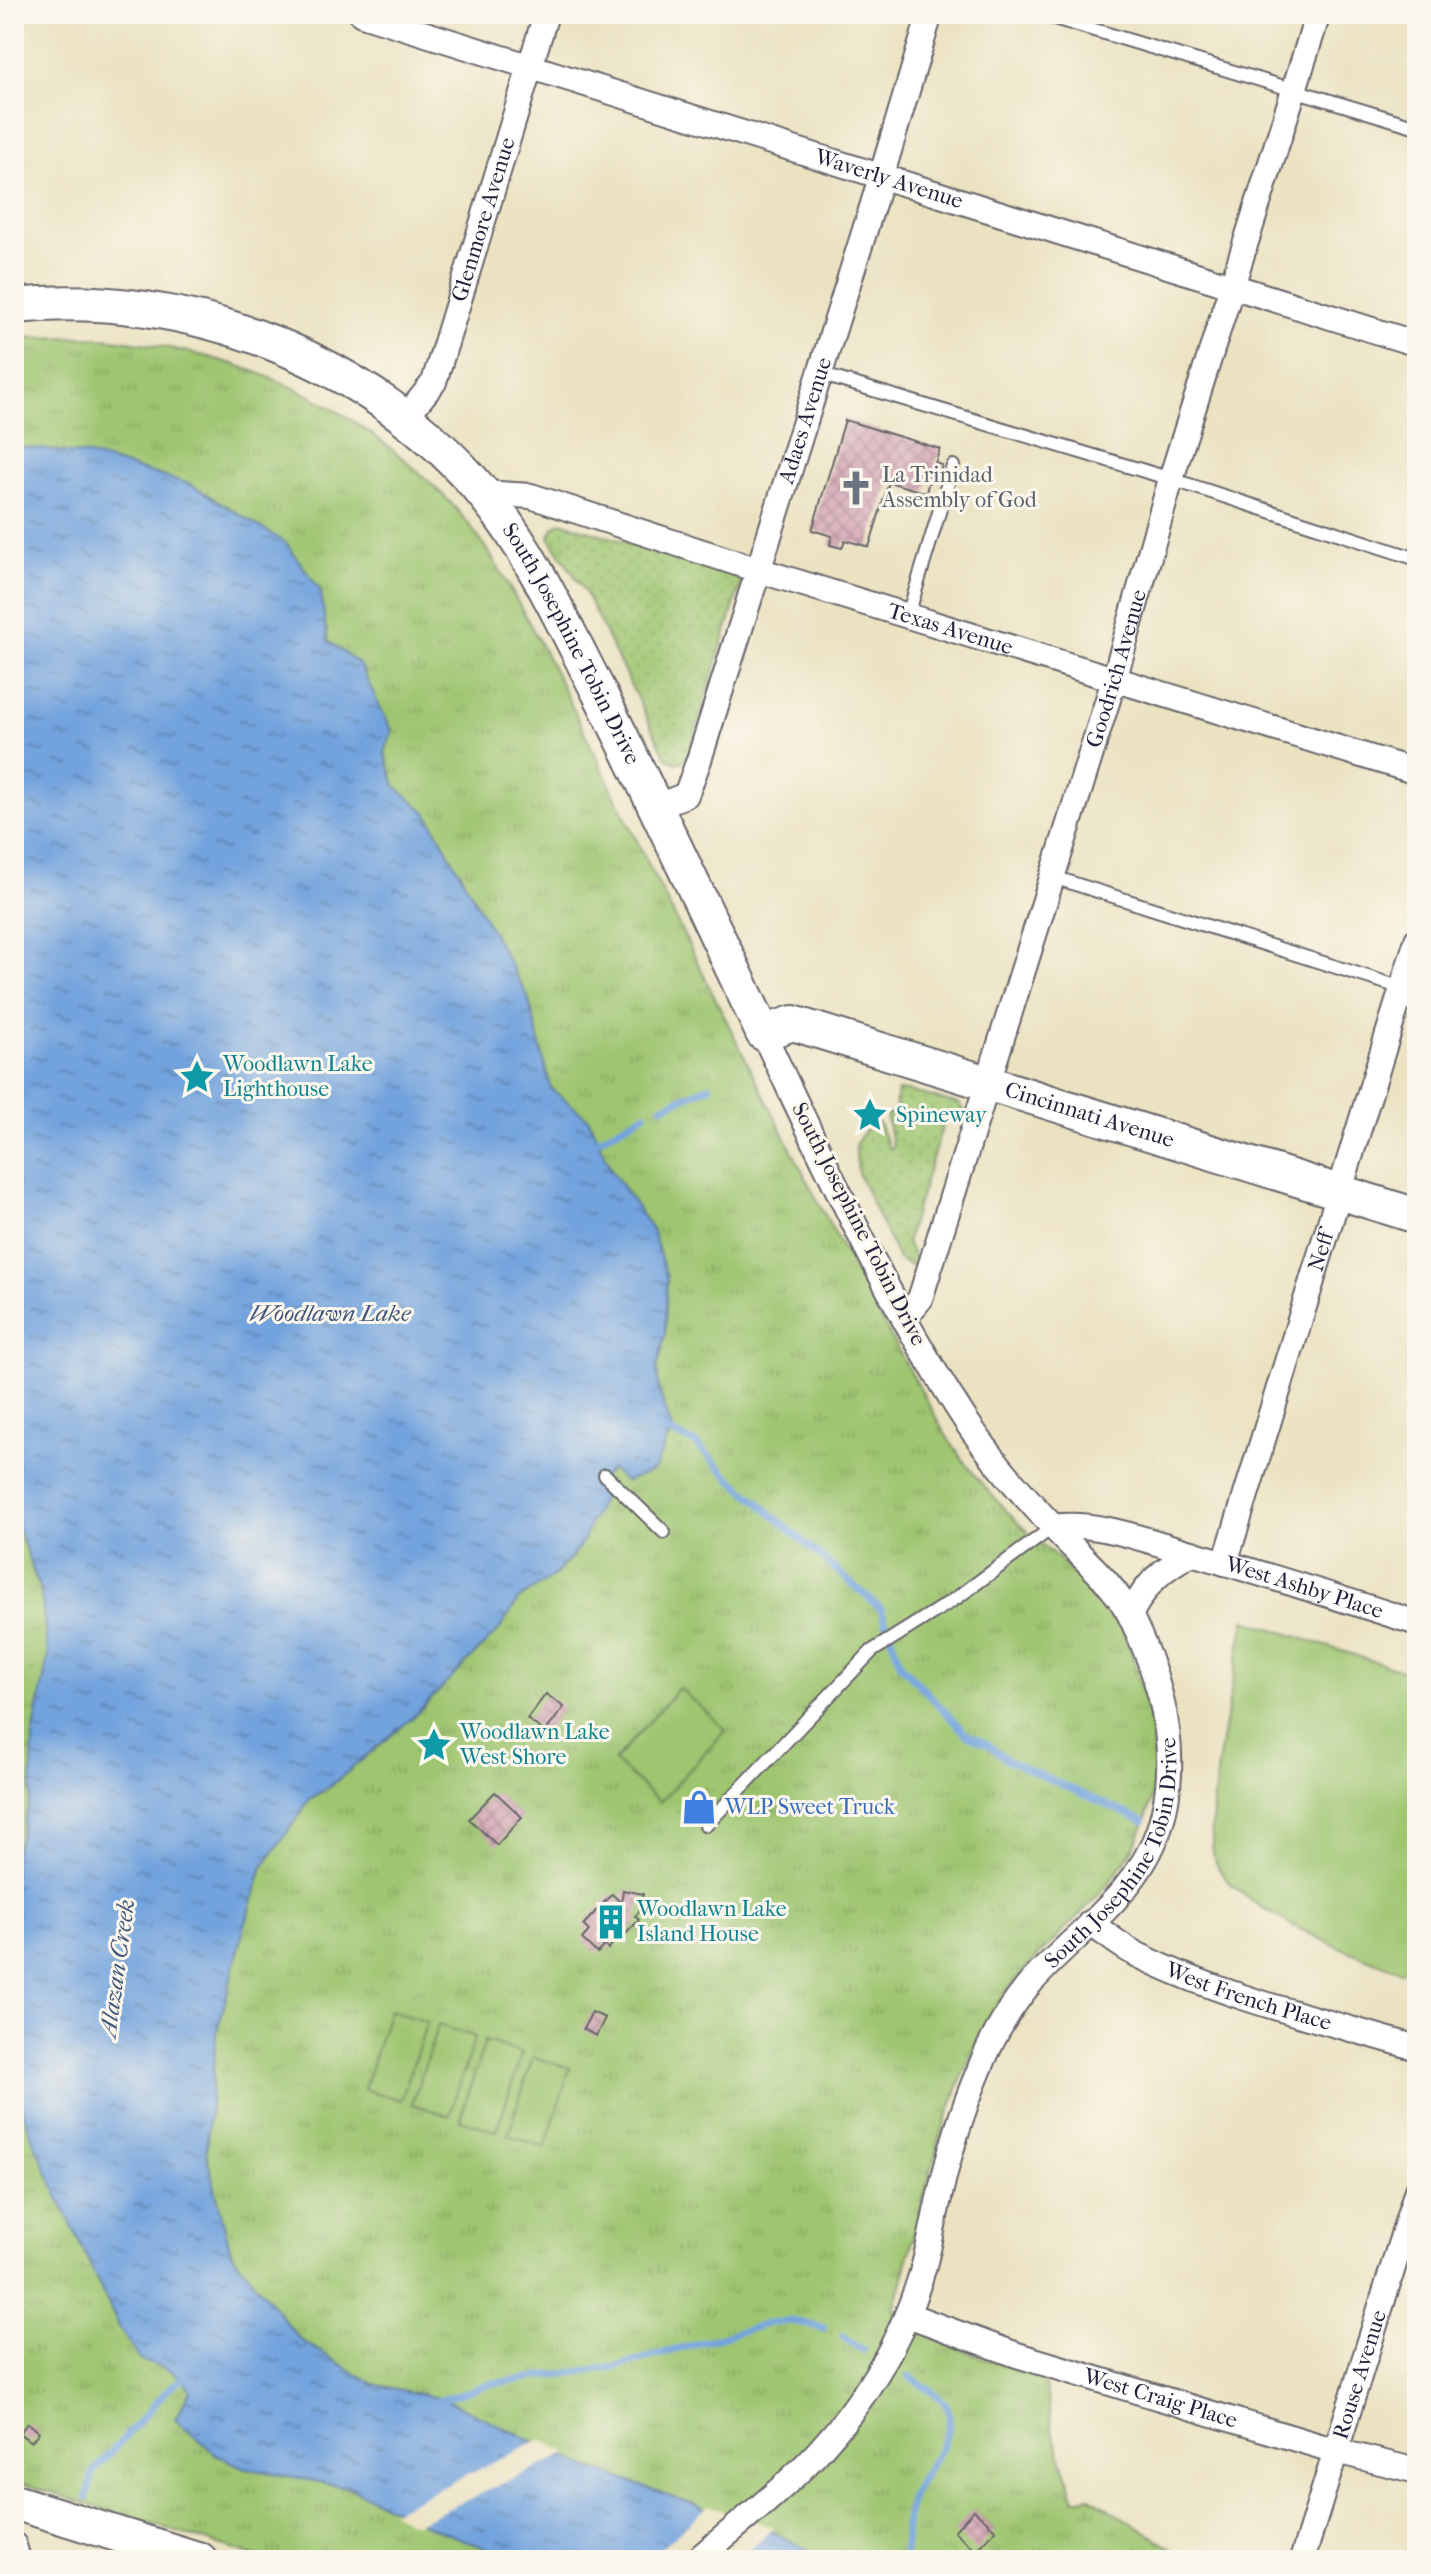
<svg xmlns="http://www.w3.org/2000/svg" width="1431" height="2574" font-family="'IM FELL French Canon',serif">
<style>
.grass{fill:url(#grass-dots);stroke:#607456;stroke-width:2}
.park{fill:url(#park-tufts);stroke:#607456;stroke-width:2}
.pitch{fill:#9ec570;stroke:#607456;stroke-width:2}
.water{fill:url(#water-ripples);stroke:#4a628c;stroke-width:2}
.pier{fill:#ebe2c1}
.lines{fill:none;stroke-linecap:round;stroke-linejoin:round}
.stream{stroke:#72a3dd;stroke-width:7}
.building{fill:url(#building-cross-hatch)}
.lane-casing{stroke:#68656a;stroke-width:16}
.street-casing{stroke:#68656a;stroke-width:28}
.secondary-casing{stroke:#68656a;stroke-width:38}
.lane{stroke:#fff;stroke-width:12}
.street{stroke:#fff;stroke-width:24}
.secondary{stroke:#fff;stroke-width:34}
.labels{text-anchor:middle;dominant-baseline:central;stroke-width:6;stroke-linejoin:round;paint-order:stroke}
.street-label{font-size:22px;fill:#22223b;stroke:#fbf7ec}
.worship-label{font-size:22px;fill:#5b616d;stroke:#fbf7ec;text-anchor:start}
.culture-label{font-size:22px;fill:#0d838f;stroke:#fbf7ec;text-anchor:start}
.shop-label{font-size:22px;fill:#366cbe;stroke:#fbf7ec;text-anchor:start}
.water-label{font-size:24px;font-style:italic;fill:#42567c;stroke:#fbf7ec}
</style>
<defs>
<pattern id="grass-dots" width="8" height="8" patternUnits="userSpaceOnUse" patternTransform="scale(2)"><rect width="8" height="8" fill="#9ec570"/><path d="M2 2h.1M6 6h.1" fill="none" stroke="#88a962" stroke-width="1.8" stroke-linecap="round"/></pattern>
<pattern id="park-tufts" width="24" height="20" patternUnits="userSpaceOnUse" patternTransform="scale(2)"><rect width="24" height="20" fill="#9ec570"/><path d="M3 7l-1-3M5 7V3M7 7l1-3M15 17l-1-3M17 17v-4M19 17l1-3" fill="none" stroke="#88a962"/></pattern>
<pattern id="water-ripples" width="26" height="14" patternUnits="userSpaceOnUse" patternTransform="scale(2)"><rect width="26" height="14" fill="#72a3dd"/><path d="M2 4q2-2 4 0t4 0M15 11q2-2 4 0t4 0" fill="none" stroke="#5d84b4"/></pattern>
<pattern id="building-cross-hatch" width="8" height="8" patternUnits="userSpaceOnUse" patternTransform="scale(2)"><rect width="8" height="8" fill="#d2a1b1"/><path d="M0 0l8 8M0 8l8-8" fill="none" stroke="#aa8391"/></pattern>
</defs>
<rect width="100%" height="100%" fill="#fbf7ec"/>
<filter id="ink" filterUnits="userSpaceOnUse"><feTurbulence type="fractalNoise" baseFrequency=".0125" numOctaves="2"/><feDisplacementMap in="SourceGraphic" scale="16" xChannelSelector="R" yChannelSelector="G"/><feConvolveMatrix kernelMatrix="1 2 1 2 8 2 1 2 1" color-interpolation-filters="sRGB"/></filter>
<filter id="wash" filterUnits="userSpaceOnUse"><feTurbulence type="fractalNoise" baseFrequency=".006" numOctaves="4" result="noise"/><feDisplacementMap in="SourceGraphic" scale="32" xChannelSelector="R" yChannelSelector="G"/><feGaussianBlur stdDeviation="1.8" result="paint"/><feColorMatrix in="noise" values="0 0 0 0 0 0 0 0 0 0 0 0 0 0 0 0 0 1.4 0 .05"/><feComposite in="paint" operator="in"/></filter>
<g filter="url(#wash)">
<rect width="100%" height="100%" fill="#ebe2c1"/>
<g class="grass">
<path d="M561 522 738 577 741 583 689 753C682 765 672 766 664 753L585 592 549 537 554 527Z"/>
<path d="M898 1091H908L959 1104 964 1111 945 1118 906 1242 917 1262 911 1266 898 1259 858 1173 855 1145 873 1119 879 1123 889 1149 893 1148 886 1115 888 1113 907 1123 910 1122 895 1105Z"/>
</g>
<path class="park" d="M90 337C233 349 343 394 445 497 477 529 501 571 522 610 557 672 586 736 617 800 679 927 743 1054 807 1180 841 1247 877 1313 914 1378 927 1399 937 1422 951 1443 967 1468 994 1498 1015 1520 1048 1552 1086 1577 1113 1615 1134 1645 1152 1722 1154 1759 1160 1868 1065 1917 1005 1993 993 2008 984 2029 975 2047 934 2133 921 2219 894 2309L933 2338 985 2359 1045 2378 1051 2427 1075 2499 1089 2496 1190 2560H267L14 2481V338Z"/>
<g class="pitch">
<path d="M1245 1620 1417 1675V1977C1364 1958 1246 1916 1217 1866 1198 1833 1237 1664 1245 1620Z"/>
<path d="M679 1688 726 1730 660 1802 614 1761Z"/>
<path d="M389 2010 427 2022 401 2100 364 2089Z"/>
<path d="M438 2025 475 2037 449 2116 412 2104Z"/>
<path d="M485 2041 522 2053 497 2131 460 2120Z"/>
<path d="M533 2057 570 2068 545 2147 508 2135Z"/>
</g>
<path class="water" d="M14 446 89 455 190 484 286 543 320 590 328 641 359 664 392 731 385 753 395 786 427 813 528 997 551 1089 588 1118 612 1171 652 1230 667 1278 665 1334 657 1369 659 1390 672 1429 654 1470 625 1482 611 1469 597 1483 605 1493 578 1550 555 1575 519 1599 499 1630 412 1718 333 1784 310 1799 263 1867 244 1929 216 2037 206 2152 231 2252 299 2339 373 2384 444 2399 590 2468 769 2530 828 2560H516L426 2525 351 2488 245 2468 217 2455 175 2419 190 2390C175 2369 165 2367 141 2361L120 2329 58 2196 31 2135 14 2080V1857L31 1796 33 1736 48 1657 41 1593 14 1517Z"/>
<g class="pier">
<path d="M541 2440 569 2453 415 2524 390 2512Z"/>
<path d="M709 2505 774 2528 739 2560H648Z"/>
</g>
<g class="lines">
<g class="stream">
<path d="M662 1107 710 1086"/>
<path d="M598 1140 645 1114"/>
<path d="M662 1429 695 1443 728 1476 881 1609 901 1665 966 1734 989 1745 1009 1761 1143 1821"/>
<path d="M843 2337 863 2350"/>
<path d="M434 2402 494 2383 615 2367 770 2323 792 2321 824 2328"/>
<path d="M87 2497 93 2472 172 2385 189 2375"/>
<path d="M905 2556C905 2534 905 2508 916 2488 928 2465 967 2424 940 2398 931 2390 919 2383 909 2377"/>
</g>
</g>
<g id="blocks">
<g class="building">
<path d="M845 420 940 449 935 463 942 465 937 482 929 480 926 493 889 482 869 547 845 540 842 548 830 545 832 536 812 530Z"/>
<path d="M546 1694 564 1707 545 1732 527 1719Z"/>
<path d="M495 1792 522 1817 497 1845 469 1819Z"/>
<path d="M623 1890 643 1894 639 1912 635 1916 639 1920 622 1938 620 1936 608 1949 605 1945 597 1953 582 1939 589 1931 583 1925 612 1894 621 1903Z"/>
<path d="M592 2012 605 2018 596 2036 583 2029Z"/>
<path d="M28 2423 39 2432 31 2442 19 2433Z"/>
<path d="M974 2510 996 2530 976 2551 954 2531Z"/>
</g>
</g>
</g>
<g filter="url(#ink)">
<use href="#blocks" fill-opacity="0" stroke="#68656a" stroke-width="2"/>
<g class="lines">
<g class="lane-casing">
<g id="lane">
<path d="M1041 14 1417 127"/>
<path d="M820 374 1171 479 1417 559"/>
<path d="M908 615 953 466"/>
<path d="M1053 877 1402 988"/>
<path d="M605 1475 664 1532"/>
<path d="M706 1825 872 1651 958 1597 1053 1527"/>
</g>
</g>
<g class="street-casing">
<g id="street">
<path id="s1" d="M362 14 1417 344"/>
<path id="s2" d="M405 418 434 382 546 14"/>
<path id="s3" d="M483 493 531 496 758 570 1417 772"/>
<path id="s4" d="M657 806 686 795 699 760 873 204 930 14"/>
<path id="s5" d="M904 1319 920 1299 1114 680 1171 479 1318 14"/>
<path id="s6" d="M1053 1527C1098 1521 1141 1539 1184 1551 1262 1573 1339 1598 1417 1623"/>
<path id="s7" d="M1225 1563 1417 940"/>
<path d="M1130 1615C1147 1583 1160 1570 1192 1553"/>
<path id="s8" d="M1090 1923C1105 1933 1120 1946 1136 1954 1224 1998 1323 2020 1417 2048"/>
<path id="s9" d="M908 2315 1017 2355 1336 2451 1417 2471"/>
<path d="M14 2545 18 2560"/>
<path id="s10" d="M697 2560C737 2525 782 2491 818 2452 863 2403 899 2344 919 2282 929 2253 933 2223 940 2194 948 2157 963 2108 978 2073 990 2042 1006 2013 1027 1987 1072 1935 1137 1896 1159 1829 1182 1759 1163 1684 1132 1619 1115 1584 1082 1558 1056 1530 1021 1493 986 1453 959 1410 882 1291 824 1161 763 1033"/>
<path id="s11" d="M1302 2560 1417 2190"/>
</g>
</g>
<g class="secondary-casing">
<g id="secondary">
<path id="s12" d="M14 306C186 288 372 359 483 493 533 554 565 627 601 696 657 808 710 920 763 1033L793 1023 1417 1216"/>
<path d="M14 2502 200 2560"/>
</g>
</g>
<use href="#lane" class="lane"/>
<use href="#street" class="street"/>
<use href="#secondary" class="secondary"/>
</g>
</g>
<defs>
<g id="church-bare" transform="scale(2.76)"><path d="M-1.2-6h2.4v3.5h3.3v2.4h-3.3V6h-2.4V-.1h-3.3v-2.4h3.3Z" fill="#6b7280" stroke="#fbf7ec" stroke-width="2.5" paint-order="stroke"/></g>
<g id="sight-bare" transform="scale(2.76)"><path d="M0-6L1.8-2.2L6-1.7L2.9 1.2L3.7 5.4L0 3.3L-3.7 5.4L-2.9 1.2L-6-1.7L-1.8-2.2Z" fill="#0f9aa8" stroke="#fbf7ec" stroke-width="2.5" paint-order="stroke"/></g>
<g id="shop-bare" transform="scale(2.76)"><path d="M-5-2.5h2.3a2.7 3.5 0 0 1 5.4 0H5L5.5 6h-11ZM-1.5-2.5h3a1.5 2.3 0 0 0-3 0Z" fill="#3f7fe0" stroke="#fbf7ec" stroke-width="2.5" paint-order="stroke"/></g>
<g id="building-bare" transform="scale(2.76)"><path d="M-4-6H4V6H1V3H-1V6H-4ZM-2.5-4.3h1.7v1.8h-1.7ZM.8-4.3h1.7v1.8H.8ZM-2.5-1h1.7V.8h-1.7ZM.8-1h1.7V.8H.8Z" fill="#0f9aa8" stroke="#fbf7ec" stroke-width="2.5" paint-order="stroke"/></g>
</defs>
<g fill-rule="evenodd">
<use href="#church-bare" x="856" y="488"/>
<use href="#sight-bare" x="197" y="1077"/>
<use href="#sight-bare" x="870" y="1115"/>
<use href="#sight-bare" x="434" y="1745"/>
<use href="#shop-bare" x="699" y="1807"/>
<use href="#building-bare" x="611" y="1922"/>
</g>
<g class="labels">
<g class="street-label">
<text stroke="none"><textPath href="#s1" startOffset="552">Waverly Avenue</textPath></text>
<text stroke="none"><textPath href="#s2" startOffset="216">Glenmore Avenue</textPath></text>
<text stroke="none"><textPath href="#s4" startOffset="424">Adaes Avenue</textPath></text>
<text stroke="none"><textPath href="#s3" startOffset="488">Texas Avenue</textPath></text>
<text stroke="none"><textPath href="#s12" startOffset="700">South Josephine Tobin Drive</textPath></text>
<text stroke="none"><textPath href="#s5" startOffset="686">Goodrich Avenue</textPath></text>
<text stroke="none"><textPath href="#s12" startOffset="1476">Cincinnati Avenue</textPath></text>
<text transform="translate(859 1224) rotate(63)">South Josephine Tobin Drive</text>
<text stroke="none"><textPath href="#s7" startOffset="326">Neff</textPath></text>
<text stroke="none"><textPath href="#s6" startOffset="260">West Ashby Place</textPath></text>
<text stroke="none"><textPath href="#s10" startOffset="844">South Josephine Tobin Drive</textPath></text>
<text stroke="none"><textPath href="#s8" startOffset="176">West French Place</textPath></text>
<text stroke="none"><textPath href="#s11" startOffset="194">Rouse Avenue</textPath></text>
<text stroke="none"><textPath href="#s9" startOffset="266">West Craig Place</textPath></text>
</g>
<g class="worship-label">
<text x="882" y="475">La Trinidad<tspan x="882" dy="25">Assembly of God</tspan></text>
</g>
<g class="culture-label">
<text x="223" y="1064">Woodlawn Lake<tspan x="223" dy="25">Lighthouse</tspan></text>
<text x="896" y="1115">Spineway</text>
<text x="460" y="1732">Woodlawn Lake<tspan x="460" dy="25">West Shore</tspan></text>
<text x="637" y="1909">Woodlawn Lake<tspan x="637" dy="25">Island House</tspan></text>
</g>
<g class="shop-label">
<text x="725" y="1807">WLP Sweet Truck</text>
</g>
<g class="water-label">
<text x="330" y="1313">Woodlawn Lake</text>
<text transform="translate(117 1968) rotate(-82)">Alazan Creek</text>
</g>
</g>
<rect width="1431" height="2574" fill="none" stroke="#fbf7ec" stroke-width="48"/>
</svg>
